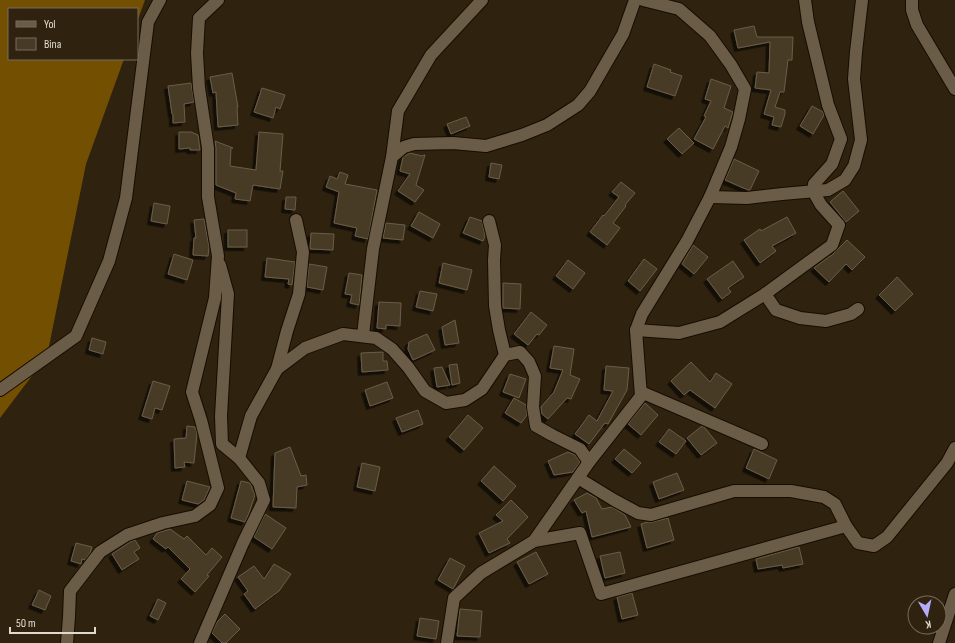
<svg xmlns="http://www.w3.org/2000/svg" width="955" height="643" font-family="'Sofia Sans Condensed',sans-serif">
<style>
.forest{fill:#734f01}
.building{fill:#473b27;stroke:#6a5d48;filter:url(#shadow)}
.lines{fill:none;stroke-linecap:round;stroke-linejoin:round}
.minor-casing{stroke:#170c00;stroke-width:14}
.minor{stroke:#6a5c47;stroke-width:12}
</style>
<defs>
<filter id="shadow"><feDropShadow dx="-3.5" dy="3.5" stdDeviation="0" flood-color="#0009"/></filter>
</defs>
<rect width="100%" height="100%" fill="#2f2310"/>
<path class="forest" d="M0 0H145L137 22V9H9V59H124L86 164 47 356 0 418Z"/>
<g class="building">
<path d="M754 26 757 37H793L792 60H788L784 92H780L775 107 785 110V114L781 127 772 125 774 117 764 114 771 90 755 88 757 72 769 73 770 42 738 48 734 30Z"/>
<path d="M654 64 671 70 670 72 682 76 675 96 647 87Z"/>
<path d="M232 73 238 107H237L238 125 218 127 216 92 213 93 210 77Z"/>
<path d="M711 79 731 86 724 108 733 112 728 128 725 126 713 149 694 139 706 117 704 116 711 101 705 99Z"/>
<path d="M191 83 194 102 184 104 185 122 173 123V114H172L168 86Z"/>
<path d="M262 88 285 95 280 109 276 107 273 118 254 112Z"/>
<path d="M812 106 823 112 824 115 813 134 800 126Z"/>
<path d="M466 117 470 126 451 134 447 124Z"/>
<path d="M679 128 694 143 682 154 667 139Z"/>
<path d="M179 132H191L198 135 200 150H190V148L179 149Z"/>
<path d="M259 132 283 134 280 171H283L280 189 253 185 250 201 235 199 236 193 216 185V148L215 141 233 148H231L230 166 256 170Z"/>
<path d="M410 153 422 156 424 155H425L416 185 424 190 415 202 398 191 410 174 400 171 403 157 408 154Z"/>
<path d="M734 159 759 171 750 190H748L725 180Z"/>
<path d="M491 163 502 165 499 179 489 177Z"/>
<path d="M340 172 348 175 345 184 377 190 368 239 355 236 357 228 334 223 339 192 326 187 330 176 337 179Z"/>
<path d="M621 182 635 193 625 205 626 206 613 223 620 228 607 245 590 232 603 215 604 216 619 197 612 192Z"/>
<path d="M843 191 859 211 846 222 830 202Z"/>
<path d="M286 197H296L295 210 285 209Z"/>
<path d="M154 203 170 206 167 224 151 221Z"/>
<path d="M419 212 440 224 433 238 411 226Z"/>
<path d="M470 217 482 221 485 236 483 241 463 233Z"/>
<path d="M787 217 796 233 772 246 776 251 760 263 744 240 760 229 761 231Z"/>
<path d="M204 219 209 247 208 256 193 255 194 238H196L194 220Z"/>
<path d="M386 223 405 225 403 240 383 238Z"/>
<rect x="228" y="230" width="19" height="17"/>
<path d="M311 233 334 234 333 250 310 249Z"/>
<path d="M847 240 865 257 852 270 846 264 829 282 814 268 830 256H831Z"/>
<path d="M693 245 708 257 694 274 682 264Z"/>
<path d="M174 254 193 260 187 280 168 274Z"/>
<path d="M267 258 295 262 292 285 288 284 289 279 265 277Z"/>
<path d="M644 259 657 269 640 291 628 281Z"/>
<path d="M568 260 585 273 573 289 556 276Z"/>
<path d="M733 261 744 277 728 288 731 292 722 299 707 279Z"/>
<path d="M443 263 472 270 467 290 439 283Z"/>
<path d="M309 264 327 267 323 290 307 287Z"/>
<path d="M349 273 362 275 359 305 350 303 352 295 345 294Z"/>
<path d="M897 277 913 294 895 311 879 295Z"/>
<path d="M503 283 521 284 520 309 503 308Z"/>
<path d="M420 291 437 294 433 311 416 307Z"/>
<path d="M379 302 401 303 400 326 386 325V329L377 328Z"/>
<path d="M531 312 547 325 539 335 537 334 528 345 514 334Z"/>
<path d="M455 320 459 343 445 345 442 327Z"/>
<path d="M427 334 435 350 413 360 408 349 409 342Z"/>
<path d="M92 338 106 342 103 354 89 350Z"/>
<path d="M554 346 574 349 570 375 580 379 571 399 567 398 548 419 542 414 541 407 554 392 563 370 550 368Z"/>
<path d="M383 352V361H387L388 370 362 372 361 353Z"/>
<path d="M691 362 710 382 716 373 732 384 715 408 690 390 684 395 671 381Z"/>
<path d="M457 364 460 383 452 385 449 365Z"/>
<path d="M606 366 629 368 627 390 608 424 605 423 589 444 575 434 589 415 597 421 613 391 604 390Z"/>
<path d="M442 367 450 385 437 387 434 368Z"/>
<path d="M510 374 526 379 519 398 503 392Z"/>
<path d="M153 381 170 386 162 410 155 408 152 419 142 416Z"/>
<path d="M387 382 393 398 370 406 365 390Z"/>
<path d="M514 398 526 405 527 415 521 423 505 413Z"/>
<path d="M645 403 658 415 641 435 628 424Z"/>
<path d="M418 410 423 424 402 432 396 418Z"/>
<path d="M468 415 483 428 464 450 449 437Z"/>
<path d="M187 426 195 427 197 433 194 463 184 462 185 467 175 468 174 439 186 438Z"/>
<path d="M702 426 705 428 717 443 701 455 687 438Z"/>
<path d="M669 429 686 441 676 454 659 442Z"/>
<path d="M290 447 301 476 306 475 307 485 297 487 296 508 273 507 275 453Z"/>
<path d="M624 449 641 463 632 473 615 459Z"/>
<path d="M754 449 777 460 769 479 746 468Z"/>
<path d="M568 452 575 455 580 462 573 472 554 475 548 461Z"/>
<path d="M362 463 380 467 375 491 357 487Z"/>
<path d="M494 466 516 486 503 501 481 481Z"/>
<path d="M677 473 684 490 659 499 653 482Z"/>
<path d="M187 481 210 487 204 500 198 504 182 500Z"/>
<path d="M241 481 250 483 252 487V490H253L255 495 249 513 245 522 231 518Z"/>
<path d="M587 493 596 498 602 509 612 507 625 515 631 527 592 537 586 511 582 513 574 500Z"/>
<path d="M511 500 528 517 507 539 510 543 489 553 479 533 503 521 496 515Z"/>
<path d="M265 514 286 528 272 549 254 537Z"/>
<path d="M668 518 674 540 647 548 641 524 648 522H653Z"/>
<path d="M170 529 184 539 187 536 206 555 212 548 222 557 207 575 209 576 195 592 181 579 190 569 168 547 166 549 153 539 157 533Z"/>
<path d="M135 540 140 548 134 552 139 559 122 570 112 554 130 542Z"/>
<path d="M76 543 92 547 90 553 85 560 82 559 81 564 71 561Z"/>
<path d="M799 547 803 564 783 568 782 565 758 569 756 559Z"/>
<path d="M536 552 548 574 529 584 517 562Z"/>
<path d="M620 552 625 573 605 578 600 556Z"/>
<path d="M450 558 465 566 453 589 438 580Z"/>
<path d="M274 564 291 574 279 591 255 609 244 594 248 591 238 577 254 566 264 579Z"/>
<path d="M39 590 51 596 45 610 32 605Z"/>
<path d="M632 593 638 615 622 619 617 597Z"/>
<path d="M158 599 166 603 158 620 150 616Z"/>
<path d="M460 609 482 611 480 637 457 636Z"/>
<path d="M225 614 240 629 226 643H222L212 633 217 622Z"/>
<path d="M420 618 439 621 436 639 417 636Z"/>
</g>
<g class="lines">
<g class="minor-casing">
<g id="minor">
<path d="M912 0V10L917 25 955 89"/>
<path d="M392 157 398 111 431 55 482 0"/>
<path d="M710 197 747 198 782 194 828 190 845 180 854 166 861 140 854 79 856 52 862 0"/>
<path d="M489 221 495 245 494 260 495 306 499 330 505 355"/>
<path d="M765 294 776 310 800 318 826 321 851 314 858 309"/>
<path d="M636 330 679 333 720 322 765 294 832 245 839 225 821 205 813 191 814 184 832 164 841 139 828 105 808 22 805 0"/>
<path d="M363 335 373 249 392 157 404 147 414 144 453 143 486 146 522 135 547 125 578 105 590 91 623 34 635 0"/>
<path d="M277 369 287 331 299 294 303 252 296 220"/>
<path d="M0 390 76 336 109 261 126 198 148 22 160 0"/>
<path d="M641 392 762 444"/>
<path d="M239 458 251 416 277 369 305 348 343 334 376 338 392 349 408 367 425 391 446 403 465 400 482 389 505 355 520 352 529 362 535 376 533 407 536 426 552 435 580 449 589 462"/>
<path d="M578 478 614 500 638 513 651 515 734 491H791L824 497 835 504 846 526 858 543 874 546 887 537 947 463 955 448"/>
<path d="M534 541 580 533 601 594 846 526"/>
<path d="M67 643 69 617 70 591 100 552 127 535 163 523 195 516 210 505 218 488 201 420 192 392 215 298 218 256 208 197V148L199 88 197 53 199 18 218 0"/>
<path d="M200 643 243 543 264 500 259 483 239 458 222 444 221 416 228 294 220 265"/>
<path d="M447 643 454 598 481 573 534 541 589 462 641 396 636 330 642 314 687 241 710 197 731 147 739 119 745 89 731 65 710 36 679 9 643 0"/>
<path d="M939 643 955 594"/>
</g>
</g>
<use href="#minor" class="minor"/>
</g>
<rect x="8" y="8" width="130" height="52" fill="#2f2310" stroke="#766c5c"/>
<rect x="16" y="21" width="20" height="6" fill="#6a5c47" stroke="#766c5c"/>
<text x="44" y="28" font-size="12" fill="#e1d9cd">Yol</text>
<rect x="16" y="38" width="20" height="12" fill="#473b27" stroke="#766c5c"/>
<text x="44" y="48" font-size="12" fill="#e1d9cd">Bina</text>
<g transform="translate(927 615) rotate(171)"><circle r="19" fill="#2f2310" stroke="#766c5c"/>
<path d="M0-3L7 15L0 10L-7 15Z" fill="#b4acf9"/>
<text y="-6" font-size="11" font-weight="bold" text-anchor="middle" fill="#e1d9cd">K</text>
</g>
<path d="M10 627v6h85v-6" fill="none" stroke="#e1d9cd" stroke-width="2"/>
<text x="16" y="627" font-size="12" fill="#e1d9cd" stroke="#2f2310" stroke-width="3" paint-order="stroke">50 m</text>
</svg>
